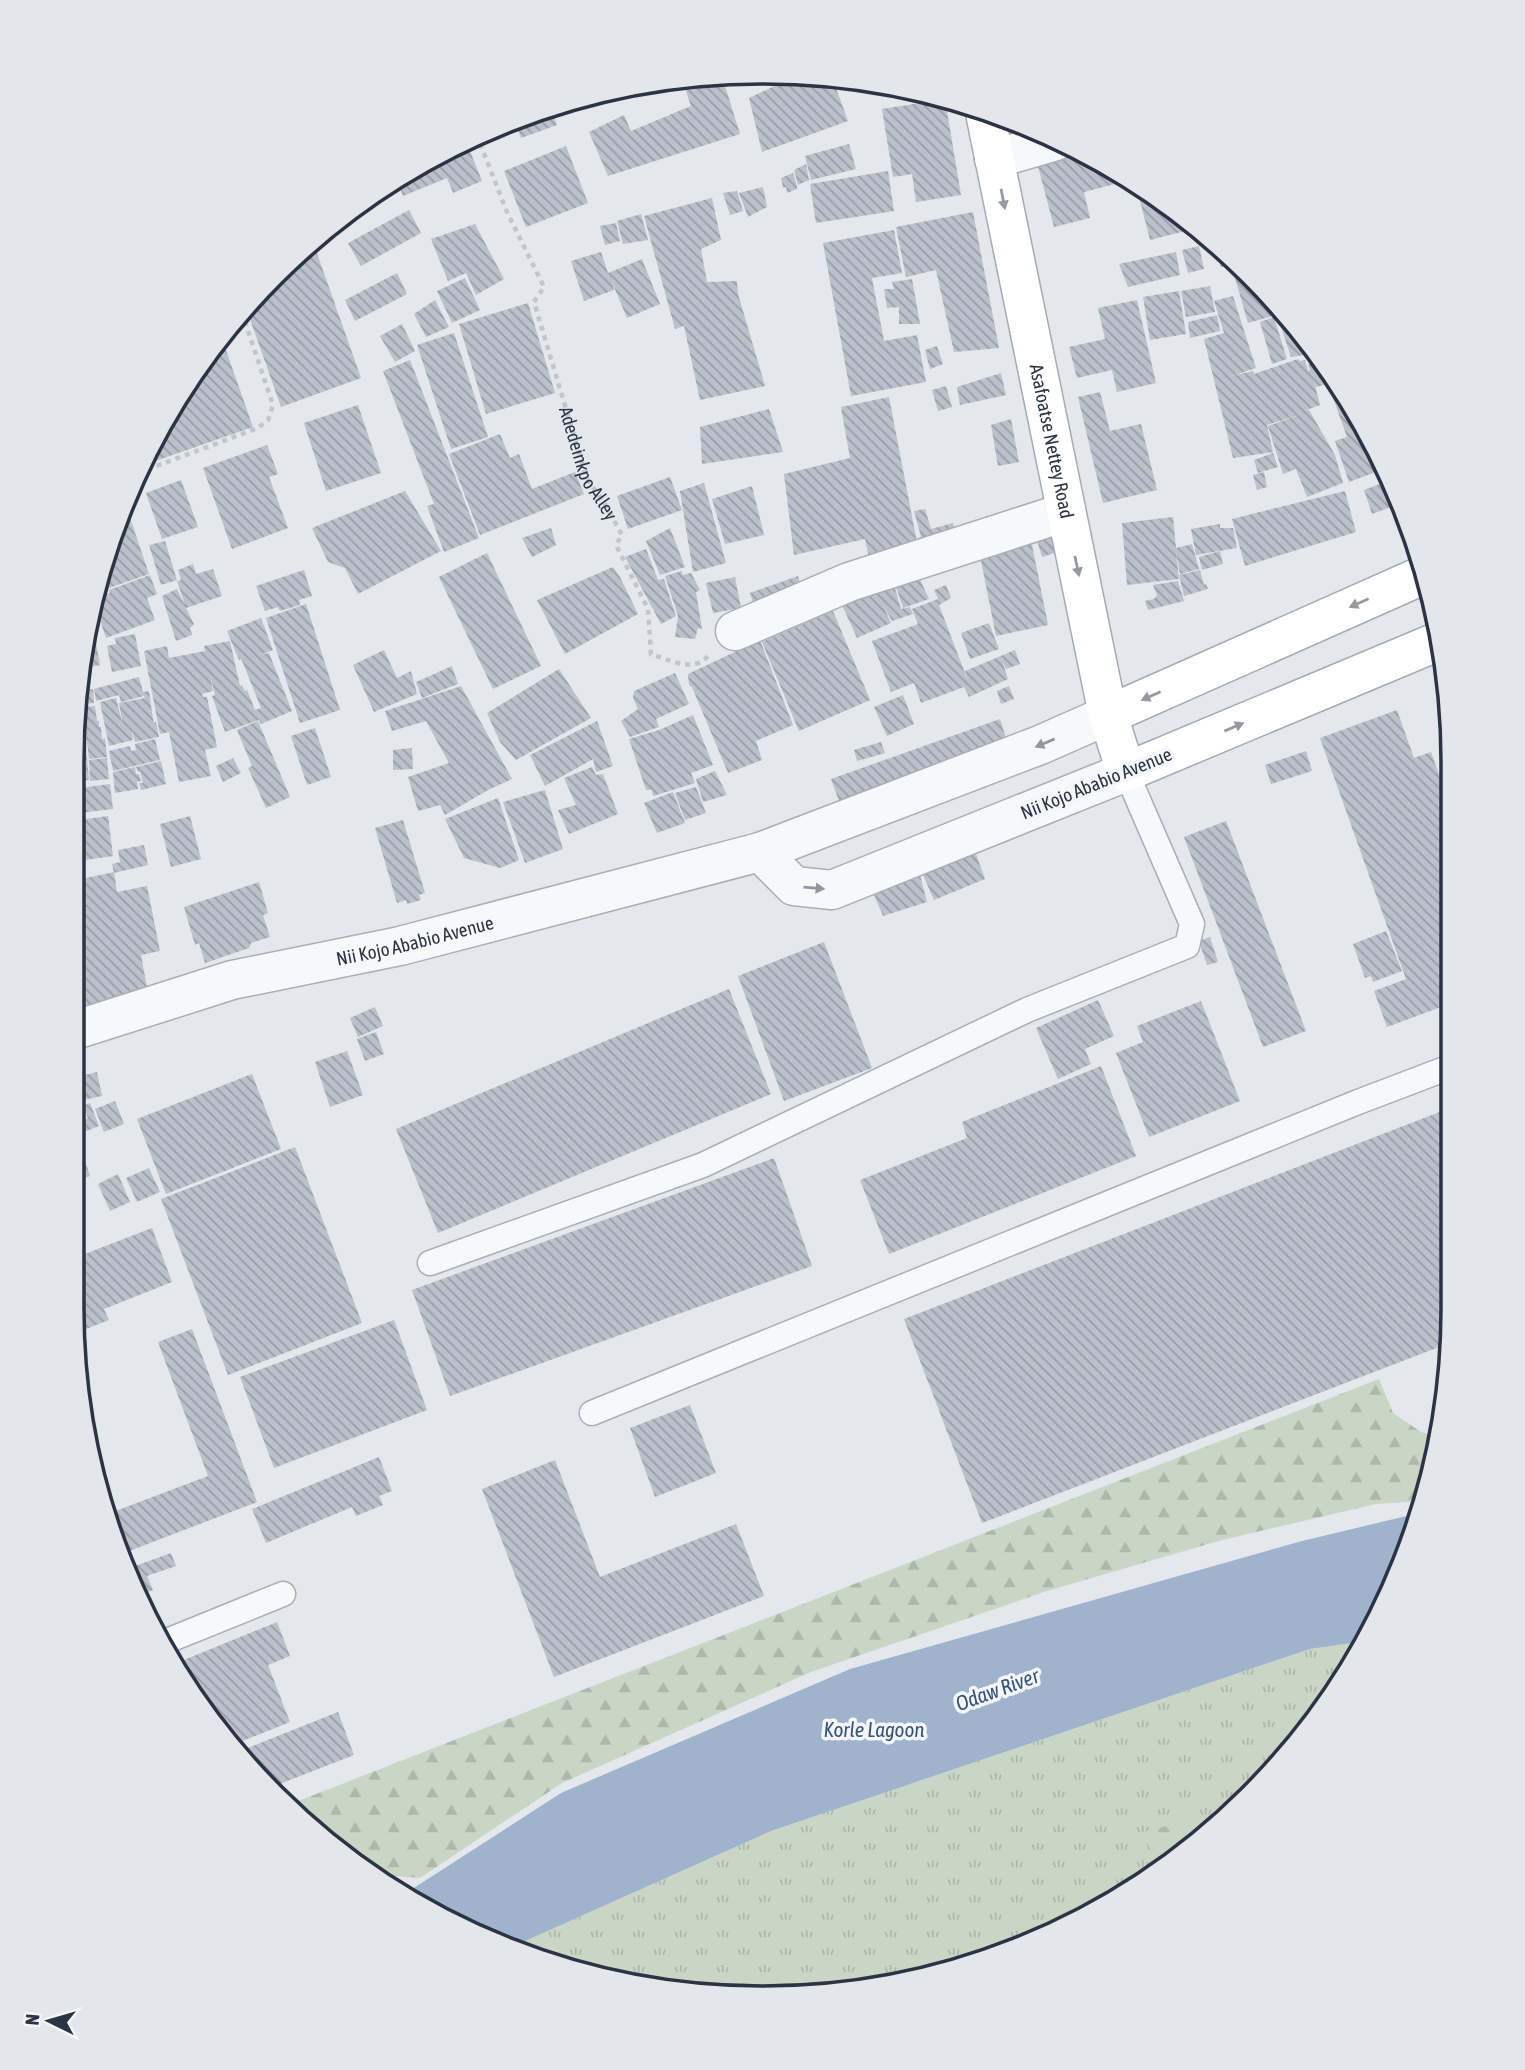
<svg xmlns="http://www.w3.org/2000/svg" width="1525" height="2070" font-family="'Asap Condensed',sans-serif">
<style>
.grass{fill:url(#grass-tufts)}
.forest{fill:url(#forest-firs)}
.water{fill:#9fb4cc}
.building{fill:url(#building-back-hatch)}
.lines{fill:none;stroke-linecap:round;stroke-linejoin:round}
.lane-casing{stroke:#a9aeb7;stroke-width:27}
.street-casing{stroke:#a9aeb7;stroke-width:41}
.primary-casing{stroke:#a3abb8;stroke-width:41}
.path{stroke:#c2c5cb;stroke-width:4.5;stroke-dasharray:5 5;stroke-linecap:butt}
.lane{stroke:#f7f8fa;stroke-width:24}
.street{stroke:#f7f8fa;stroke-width:38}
.primary{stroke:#fff;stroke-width:38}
.oneway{fill:#959aa2}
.oneway2{fill:#9196a0}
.labels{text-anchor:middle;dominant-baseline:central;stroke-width:7;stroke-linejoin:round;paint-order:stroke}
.street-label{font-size:19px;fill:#2b3445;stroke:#f4f6f9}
.water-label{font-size:21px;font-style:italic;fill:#34527a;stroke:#f4f6f9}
.rim{fill:none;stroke:#2b3445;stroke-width:3.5}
</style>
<defs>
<pattern id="grass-tufts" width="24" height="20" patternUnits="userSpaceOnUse" patternTransform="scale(1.75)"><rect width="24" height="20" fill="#c9d6c5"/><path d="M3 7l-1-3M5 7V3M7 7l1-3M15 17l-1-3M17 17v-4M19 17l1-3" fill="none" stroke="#adb8ab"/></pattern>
<pattern id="forest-firs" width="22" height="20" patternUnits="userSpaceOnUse" patternTransform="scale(1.75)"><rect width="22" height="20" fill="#c9d6c5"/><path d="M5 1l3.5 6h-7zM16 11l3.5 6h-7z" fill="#adb8ab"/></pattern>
<pattern id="building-back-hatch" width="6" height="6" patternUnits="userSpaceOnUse" patternTransform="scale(1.75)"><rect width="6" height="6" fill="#bbc0ca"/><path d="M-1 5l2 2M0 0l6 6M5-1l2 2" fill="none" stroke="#989da6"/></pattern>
</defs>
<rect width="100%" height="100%" fill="#e4e7ec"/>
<path class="grass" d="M1366 1641 1361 1653 1282 1763 1183 1855 1027 1946 852 1992 762 1998 628 1985 514 1946 771 1831 1310 1649Z"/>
<g class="forest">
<path d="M1379 1379 1393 1413 1421 1432 1438 1437 1430 1487 1424 1501 1376 1504 1222 1540 1047 1591 811 1672 562 1783 420 1878 379 1875 307 1827 288 1805Z"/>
<path d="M1231 1810 1183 1855 1155 1871 1143 1832Z"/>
</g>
<path class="water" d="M1419 1513 1366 1641 1310 1649 771 1831 514 1946 457 1927 406 1893 561 1793 850 1669 1302 1541Z"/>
<g class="building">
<path d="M721 73 740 134 608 176 589 132 624 115 631 131 691 106 682 79Z"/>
<path d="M796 76 832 77 848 121 762 152 749 98Z"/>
<path d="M837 77 852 78 868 81 841 90Z"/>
<path d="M945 99 961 195 916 202 912 174 893 177 882 109Z"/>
<path d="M551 108 557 125 521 138 515 121Z"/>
<path d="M849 144 856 169 811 180 805 156Z"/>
<path d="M468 146 482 181 453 193 447 178 403 196 397 180 422 165Z"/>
<path d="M566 146 588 203 526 227 504 171Z"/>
<path d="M1068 146 1108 164 1130 180 1084 192 1090 218 1054 227 1035 155Z"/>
<path d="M806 164 809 180 798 185 794 170Z"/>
<path d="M888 171 894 211 816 223 810 184Z"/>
<path d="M793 173 797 186 794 187 797 186V189L787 193 786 187 783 188 781 178Z"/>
<path d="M1136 185 1197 228 1150 240Z"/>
<path d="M763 187 767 207 748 217 739 193Z"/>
<path d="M737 191 743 211 730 215 723 193Z"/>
<path d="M712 198 721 240 701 249 707 282 737 281 738 294 765 386 700 400 684 326 675 329 644 216Z"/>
<path d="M409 210 421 233 361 266 348 243Z"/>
<path d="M973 212 999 348 954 352 936 270 906 277 896 227Z"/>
<path d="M641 214 648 240 623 244 617 221Z"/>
<path d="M616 223 620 241 605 245 600 226Z"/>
<path d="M475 224 504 279 476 295 466 273 448 281 431 239Z"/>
<path d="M894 230 902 273 872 278 884 341 917 335 926 382 851 396 823 243Z"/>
<path d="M313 242 361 378 281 407 245 305Z"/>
<path d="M1199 246 1204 269 1188 273 1182 250Z"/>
<path d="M1224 250 1237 263 1221 267 1217 251Z"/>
<path d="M601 252 608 273 642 259 660 304 627 318 612 282 614 290 584 301 571 261Z"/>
<path d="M1176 252 1180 275 1128 287 1119 264Z"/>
<path d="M1241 268 1263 292 1283 313 1248 323 1233 271Z"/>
<path d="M397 273 407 294 355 321 345 300Z"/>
<path d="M465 278 480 310 452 323 437 291Z"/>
<path d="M912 279 920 324H899V307L887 308 884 289H894L892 282Z"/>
<path d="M1210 286 1215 312 1186 317 1181 291Z"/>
<path d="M1179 291 1186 334 1150 340 1143 297Z"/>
<path d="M1233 296 1256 368 1232 376 1253 371 1254 374 1298 359 1300 361 1305 360 1308 371 1310 370 1308 365 1320 359 1384 469 1349 482 1335 441 1347 437 1328 384 1316 387 1313 377 1320 405 1304 411 1309 410 1335 455 1343 483 1307 497 1296 469 1283 474 1268 426 1302 414 1267 425 1273 452 1233 458 1204 339 1224 333 1214 301Z"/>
<path d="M435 300 449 327 426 337 414 314Z"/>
<path d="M1137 300 1156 383 1117 392 1112 370 1077 378 1069 347 1105 339 1098 308Z"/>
<path d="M528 303 555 393 486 414 459 324Z"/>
<path d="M1217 315 1220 331 1190 338 1188 322Z"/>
<path d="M1286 316 1310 342 1317 353 1291 357 1278 318Z"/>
<path d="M1274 317 1287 359 1272 364 1260 322Z"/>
<path d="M402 324 415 351 395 362 380 336Z"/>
<path d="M454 333 488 437 451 449 417 345Z"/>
<path d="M221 336 253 427 141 466 188 379Z"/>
<path d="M937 346 943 364 930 369 925 350Z"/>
<path d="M410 360 479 538 444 552 427 506 434 504 383 371Z"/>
<path d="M1001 373 1006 395 960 405 957 387Z"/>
<path d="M946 386 952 407 938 411 932 390Z"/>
<path d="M1100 392 1110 431 1141 424 1157 490 1103 503 1078 397Z"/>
<path d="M889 397 919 553 870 562 865 539 794 555 784 474 850 458 841 407Z"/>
<path d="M358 405 381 473 326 491 304 423Z"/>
<path d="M769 409 783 452 702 464 700 427Z"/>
<path d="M1011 419 1019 462 998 466 991 425Z"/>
<path d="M500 434 510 458 519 454 532 489 575 472 584 494 480 535 449 454Z"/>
<path d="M267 445 278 474 269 477 288 528 232 549 203 468Z"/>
<path d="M1273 453 1278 467 1258 473 1254 460Z"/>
<path d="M1264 472 1267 487 1257 490 1253 475Z"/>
<path d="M670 477 682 510 628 529 617 496Z"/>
<path d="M181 480 198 527 162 539 146 493Z"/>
<path d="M1390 480 1401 498 1404 510 1395 513 1389 497 1391 507 1372 514 1364 490Z"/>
<path d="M704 483 726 563 693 572 680 491Z"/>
<path d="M752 486 764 535 725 544 712 499Z"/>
<path d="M405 491 441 551 358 594 345 568 328 562 312 528Z"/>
<path d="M1345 491 1356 532 1245 566 1232 519Z"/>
<path d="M124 500 149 574 109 588 101 566Z"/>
<path d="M925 509 931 529 953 523 956 536 923 544 914 511Z"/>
<path d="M1173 517 1176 548 1192 544 1199 569 1180 574 1176 553 1179 579 1127 585 1122 523Z"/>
<path d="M1054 524 1061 551 1042 557 1034 530Z"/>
<path d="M1220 524V528H1233L1237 548 1196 555 1191 529Z"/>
<path d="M551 528 556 545 532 557 522 538Z"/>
<path d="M670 528 685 567 660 575 646 541Z"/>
<path d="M1030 535 1048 625 996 636 978 546Z"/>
<path d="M165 541 177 580 161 585 149 545Z"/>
<path d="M646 549 658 580 664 579 676 616 661 624 625 557Z"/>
<path d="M1220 551 1223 564 1202 570 1199 557Z"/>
<path d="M487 553 541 666 493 689 439 577Z"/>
<path d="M193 564 196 574 213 569 222 596 186 608 194 624 190 628 192 635 176 641 162 596 177 589 185 605 177 581 181 580 178 570Z"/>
<path d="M613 567 620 577 638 614 565 654 537 600Z"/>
<path d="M304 570 312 596 299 600 300 605 280 611 278 607 265 611 256 586Z"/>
<path d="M1200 570 1204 585 1206 584 1208 589 1184 596 1179 575Z"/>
<path d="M682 571V575L691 573 700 590 696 592 702 629 698 628 695 639 675 637 678 616 665 576Z"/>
<path d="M150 575 157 594 147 598 155 620 106 638 93 599 110 593 109 590Z"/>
<path d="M918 575 929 599 903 608 895 584Z"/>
<path d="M798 576 805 601 758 618 750 593Z"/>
<path d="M735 577 741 608 713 613 706 583Z"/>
<path d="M1178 581 1184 601 1148 610 1145 601 1154 599 1157 595 1153 585Z"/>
<path d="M894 585 901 609 910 607 913 614 892 621 883 605 891 623 857 638 842 605Z"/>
<path d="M946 585 951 598 939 605 968 681 965 671 1015 650 1020 664 1006 669 1002 660 1008 679 969 697 964 687 921 703 914 683 891 692 872 641 918 624 912 609 938 599 934 590Z"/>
<path d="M306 604 340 710 300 723 266 618Z"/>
<path d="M833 611 870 700 799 731 762 642Z"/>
<path d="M91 615 100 665 84 668 87 644Z"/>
<path d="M261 618 273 650 260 655 269 653 292 711 261 724 259 720 225 732 212 696 215 695 210 675 213 691 202 694 203 697H207L217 747 205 750 211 776 179 782 169 732 160 734 144 651 167 646 169 658 205 651 204 646 230 641 240 686 242 685 245 691 247 690 255 710 261 708 243 663 241 659 239 660 227 631Z"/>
<path d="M989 623 999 649 970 659 961 633Z"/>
<path d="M135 634 141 666 112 672 107 646 116 644 115 638Z"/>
<path d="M760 640 793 725 756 741 762 760 728 773 692 687 689 685 688 674Z"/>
<path d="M384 650 397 678 411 671 417 694 374 712 353 665Z"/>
<path d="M452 666 458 684 422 698 416 682Z"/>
<path d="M559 669 591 718 516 760 500 742 487 713Z"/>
<path d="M675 673 689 704 656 719 659 727 630 737 621 721 638 709 633 698 634 691Z"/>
<path d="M139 677 143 692 149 691 153 719 154 723 156 722 159 737 135 742 132 729 133 740 109 746 100 702 116 698 123 726 119 703 145 698 144 696 121 702 119 695 96 701 94 689Z"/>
<path d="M461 686 512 779 490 789 445 815 440 805 418 811 408 777 449 763 426 721 392 731 385 711Z"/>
<path d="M1009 686 1014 699 1001 704 997 691Z"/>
<path d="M93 689 94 703 82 704 89 780 72 782V762L81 691Z"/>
<path d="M903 695 914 724 887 736 874 707Z"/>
<path d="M95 706 97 721H99V727H101L102 739 105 738 107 757 89 759 83 707Z"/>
<path d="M1397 710 1414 758 1431 752 1448 800 1449 1004 1387 1027 1374 991 1406 979 1320 738Z"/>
<path d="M693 715 713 765 691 773 695 783 653 796 652 790H646L629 739 659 730Z"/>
<path d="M1000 719 1007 741 839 801 831 779Z"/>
<path d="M258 721 290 797 266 808 248 768 252 766 237 730Z"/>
<path d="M597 721 613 766 596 772 593 759 545 786 530 755Z"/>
<path d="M315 728 331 777 307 785 291 736Z"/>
<path d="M155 739 160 760 113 771 109 751 130 746 131 751 136 750 135 744Z"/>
<path d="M881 742 885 753 857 761 854 750Z"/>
<path d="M412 748 413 769 393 770V750Z"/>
<path d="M1306 751 1312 771 1271 784 1265 765Z"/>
<path d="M107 758 109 779 90 781 89 760Z"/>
<path d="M233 758 241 773 223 782 216 766Z"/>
<path d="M161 761 166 784 141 790 139 783H143L140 771 138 772 136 767Z"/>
<path d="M135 767 136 774H139L141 781 137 782 138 789 115 793 113 772Z"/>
<path d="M592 767 596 775 603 774 618 814 569 834 558 810 576 805 564 778Z"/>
<path d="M715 771 727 795 703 802 696 779Z"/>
<path d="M110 784 113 809 72 814V789Z"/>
<path d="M696 787 706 813 685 820 675 793Z"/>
<path d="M545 790 563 849 525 863 503 802Z"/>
<path d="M673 792 685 823 657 833 644 803Z"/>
<path d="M498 798 519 860 500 868 464 858 445 819Z"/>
<path d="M108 816 113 856 72 862V821Z"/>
<path d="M190 816 201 859 171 867 160 824Z"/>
<path d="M403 820 425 893 419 895 421 900 407 904 406 900 397 903 375 828Z"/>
<path d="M1226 821 1306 1031 1263 1047 1184 837Z"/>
<path d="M971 840 985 879 934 900 919 866Z"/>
<path d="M144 845 148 865 114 873 112 864 120 862 118 850Z"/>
<path d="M114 872 117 892 147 886 160 951 141 955 148 993 86 1005 76 954 72 955V881Z"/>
<path d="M920 875 927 902 883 916 869 883Z"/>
<path d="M259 882 268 913 263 915 270 937 251 943 249 948 205 963 199 943 195 945 184 907Z"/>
<path d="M1386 931 1402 971 1373 982 1371 976 1365 978 1353 944Z"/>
<path d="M1210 937 1218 962 1207 965 1199 941Z"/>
<path d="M824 942 872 1068 784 1101 738 976Z"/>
<path d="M729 989 771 1094 438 1233 396 1129Z"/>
<path d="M1098 1000 1114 1036 1085 1049 1091 1064 1058 1079 1036 1028Z"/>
<path d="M1201 1001 1240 1101 1149 1137 1116 1053 1143 1042 1137 1026Z"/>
<path d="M375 1007 383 1026 358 1037 350 1018Z"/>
<path d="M376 1032 384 1054 365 1061 357 1039Z"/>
<path d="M347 1051 363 1095 330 1107 315 1062Z"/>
<path d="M1101 1066 1136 1156 889 1254 860 1180 967 1138 962 1122Z"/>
<path d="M97 1072 102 1096 83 1100 80 1087 84 1086 81 1076Z"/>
<path d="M252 1074 281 1149 166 1194 137 1119Z"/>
<path d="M115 1101 124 1124 104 1132 95 1109Z"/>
<path d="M90 1103 99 1126 84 1132 80 1121 88 1118 83 1106Z"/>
<path d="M1450 1108 1452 1342 982 1523 904 1319Z"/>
<path d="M78 1140 90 1176 72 1182V1143Z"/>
<path d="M295 1147 362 1323 228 1375 161 1199Z"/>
<path d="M774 1158 812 1266 450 1396 412 1290Z"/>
<path d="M149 1168 160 1192 137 1202 126 1178Z"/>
<path d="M118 1174 130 1202 110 1211 98 1184Z"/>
<path d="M152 1228 172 1282 104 1309 109 1320 76 1333 72 1308V1259Z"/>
<path d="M394 1320 427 1410 274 1468 240 1377Z"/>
<path d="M192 1329 257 1502 119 1555 105 1515 208 1476 158 1342Z"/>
<path d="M690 1405 716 1473 655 1497 630 1428Z"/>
<path d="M379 1457 392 1491 379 1496 383 1505 356 1516 352 1507 266 1543 252 1509Z"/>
<path d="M555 1460 600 1577 736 1524 764 1596 554 1677 482 1489Z"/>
<path d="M171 1553 176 1566 147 1576 153 1590 137 1596 124 1570Z"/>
<path d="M277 1622 290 1656 268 1665 290 1722 235 1744 188 1691 174 1664Z"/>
<path d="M338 1712 354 1755 272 1787 240 1751Z"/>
</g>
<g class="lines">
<g class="lane-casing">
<g id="lane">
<path d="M430 1263 703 1165 1027 1010 1187 946 1192 924 1126 772"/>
<path d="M592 1413 1358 1102 1450 1067"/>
<path d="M162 1643 283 1594"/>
</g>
</g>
<g class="street-casing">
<g id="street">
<path d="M994 159 1056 141"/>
<path d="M735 631 849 582 1066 512"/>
<path d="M760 852 794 886 832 890 1126 772"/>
<path id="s2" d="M72 1031 232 980 400 946 760 852 1040 745 1108 715"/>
</g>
</g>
<g class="primary-casing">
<g id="primary">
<path id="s3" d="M984 108 1108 715 1126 772 1439 641"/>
<path d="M1108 715 1421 576"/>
</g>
</g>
<g class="path">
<path id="s1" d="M466 140 467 142 478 138 507 212 544 287 534 302 587 479 605 504 622 535 616 545 648 609 651 654C669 660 694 673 708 656"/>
<path d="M138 473 258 428 268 420 273 405 241 310"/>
</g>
<use href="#lane" class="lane"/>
<use href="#street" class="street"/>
<use href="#primary" class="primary"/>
</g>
<defs><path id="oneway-solid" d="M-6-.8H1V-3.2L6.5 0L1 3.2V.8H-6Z" transform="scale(1.75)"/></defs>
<g class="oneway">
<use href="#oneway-solid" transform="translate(1003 199) rotate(79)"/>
<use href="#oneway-solid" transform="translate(1077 566) rotate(78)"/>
<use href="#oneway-solid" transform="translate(1359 603) rotate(156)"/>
<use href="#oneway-solid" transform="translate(1151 696) rotate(156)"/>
<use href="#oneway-solid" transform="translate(1234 727) rotate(-23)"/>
</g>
<g class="oneway2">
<use href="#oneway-solid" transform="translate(1045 743) rotate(157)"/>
<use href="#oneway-solid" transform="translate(814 888) rotate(5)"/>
</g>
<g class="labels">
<g class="street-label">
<text stroke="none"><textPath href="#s3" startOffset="340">Asafoatse Nettey Road</textPath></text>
<text stroke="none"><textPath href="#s1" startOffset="366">Adedeinkpo Alley</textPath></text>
<text transform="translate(1096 783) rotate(-22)">Nii Kojo Ababio Avenue</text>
<text stroke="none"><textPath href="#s2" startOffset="355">Nii Kojo Ababio Avenue</textPath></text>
</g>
<g class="water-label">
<text transform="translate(997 1689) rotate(-20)">Odaw River</text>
<text x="874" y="1729">Korle Lagoon</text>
</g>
</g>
<path d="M0 0H1525V2070H0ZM762 84H763A678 678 0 0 1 1441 762V1308A678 678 0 0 1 763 1986H762A678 678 0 0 1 84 1308V762A678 678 0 0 1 762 84Z" fill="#e4e6eb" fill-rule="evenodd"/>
<path class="rim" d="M762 84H763A678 678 0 0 1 1441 762V1308A678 678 0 0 1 763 1986H762A678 678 0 0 1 84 1308V762A678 678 0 0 1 762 84Z"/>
<g transform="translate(49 2021) rotate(275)" stroke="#f4f6f9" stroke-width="5" paint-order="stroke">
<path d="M0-5L12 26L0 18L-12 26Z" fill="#2b3445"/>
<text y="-10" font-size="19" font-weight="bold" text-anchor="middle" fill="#2b3445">N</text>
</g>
</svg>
